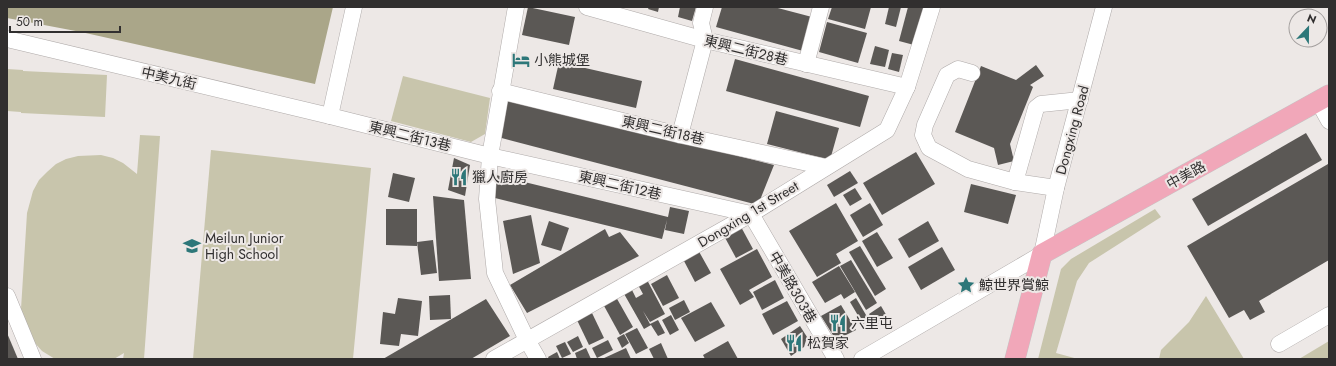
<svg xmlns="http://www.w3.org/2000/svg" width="1336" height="366" font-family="Jost,'Noto Sans TC',sans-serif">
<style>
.green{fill:#c8c5ac}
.forest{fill:#aaa689}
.building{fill:#5b5855}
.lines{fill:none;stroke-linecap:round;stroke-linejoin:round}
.minor-casing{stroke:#afaaa9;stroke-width:17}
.major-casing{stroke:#c5c5c5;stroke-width:21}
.minor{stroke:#fff;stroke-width:16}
.major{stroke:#f1a7b9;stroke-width:20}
.labels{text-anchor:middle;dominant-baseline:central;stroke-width:4;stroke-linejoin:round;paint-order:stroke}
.street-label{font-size:14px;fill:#312f2f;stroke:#ede8e6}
.poi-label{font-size:14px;fill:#312f2f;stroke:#ede8e6;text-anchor:start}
</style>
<rect width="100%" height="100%" fill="#ede8e6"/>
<g class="green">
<path d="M7 69 23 70V71L107 75 105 117 21 113V112L7 111Z"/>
<path d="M403 76 490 98 485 134 471 142 391 121Z"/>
<path d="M140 135 160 136 144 359H123L124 353 114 359H55L42 351 34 342 21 309 27 213 33 191 39 180 47 172 56 164 66 159 78 156 101 155 113 158 123 163 137 174Z"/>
<path d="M211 150 371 168 353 359H193Z"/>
<path d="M1155 209 1161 217 1089 263 1077 281 1056 353 1078 359H1038L1061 269 1071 259Z"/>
<path d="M1206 296 1244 359H1159L1161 350 1189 322Z"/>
<path d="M1329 341V359H1299Z"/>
</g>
<path class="forest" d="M7 7H333L315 84 81 32 7 18Z"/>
<g class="building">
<path d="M528 7 575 17 569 45 522 35Z"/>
<path d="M649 7H659L658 12 648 9Z"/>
<path d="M680 7H696L692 21 678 17Z"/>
<path d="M722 7H774L812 17 803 51 716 27Z"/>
<path d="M832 7H871L865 29 828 19Z"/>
<path d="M889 7H901L896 27 885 24Z"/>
<path d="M908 7H924L914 45 899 41Z"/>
<path d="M827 22 867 33 858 63 819 52Z"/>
<path d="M875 46 889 50 885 67 870 64Z"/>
<path d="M892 53 903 55 899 72 888 69Z"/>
<path d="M735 59 869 96 860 127 726 91Z"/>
<path d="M559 62 642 81 636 108 553 89Z"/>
<path d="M1036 65 1044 76 1030 85 1033 87 1010 144 1014 161 998 165 994 148 955 132 981 66 1016 80Z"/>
<path d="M505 96 774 165 758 205 494 136Z"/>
<path d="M776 111 839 128 830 160 767 144Z"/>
<path d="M1306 133 1322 160 1208 226 1192 199Z"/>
<path d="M916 152 935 184 882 215 863 183Z"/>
<path d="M454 158 470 165 465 196 448 190Z"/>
<path d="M1328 164 1329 260 1259 301 1265 312 1250 320 1244 310 1229 318 1187 246Z"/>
<path d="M850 171 858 183 834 197 827 185Z"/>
<path d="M393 173 415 178 409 202 388 197Z"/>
<path d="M496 175 668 217 670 207 689 211 684 234 665 230 667 220 662 239 491 197Z"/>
<path d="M971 184 1016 195 1008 224 964 212Z"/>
<path d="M855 188 862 199 850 206 843 195Z"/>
<path d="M433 196 464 200 471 279 439 281Z"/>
<path d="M836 203 858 241 836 254 841 263 817 277 789 231Z"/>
<path d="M870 203 883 225 863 237 850 215Z"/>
<path d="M386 209H417V246L386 245Z"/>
<path d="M531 215 540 263 513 274 503 221Z"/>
<path d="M549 221 569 228 561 251 541 245Z"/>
<path d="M928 221 939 241 909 258 898 239Z"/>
<path d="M740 225 753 249 736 258 723 234Z"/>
<path d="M605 229 609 237 620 232 639 256 527 313 510 285Z"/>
<path d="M877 232 893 258 877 267 862 241Z"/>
<path d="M433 240 437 273 421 275 417 242Z"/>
<path d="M860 246 886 289 875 296 849 252Z"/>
<path d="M942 247 955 270 921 290 908 267Z"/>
<path d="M697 248 711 273 695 282 684 261 691 257 689 253Z"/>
<path d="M757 249 772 277 749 290 754 297 740 305 720 269Z"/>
<path d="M851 260 877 303 866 310 840 266Z"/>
<path d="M839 266 855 292 844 299 841 294 825 303 812 282Z"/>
<path d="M667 275 679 298 663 306 651 284Z"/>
<path d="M646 278 665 314 650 322 643 311 650 324 658 320 665 333 658 336 651 325 644 329 623 292 631 288 636 298 643 294 637 283Z"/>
<path d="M775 280 784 298 762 310 753 292Z"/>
<path d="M450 295 451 319 430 320 429 296Z"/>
<path d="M616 297 633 327 620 335 603 304Z"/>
<path d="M398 298 422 301 418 336 401 334 399 346 380 344 383 312 395 314Z"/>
<path d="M856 298 869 320 863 324 850 302Z"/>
<path d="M486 299 510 336 471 359H383Z"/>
<path d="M684 300 690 312 675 320 669 308Z"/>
<path d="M787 301 798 321 773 335 762 314Z"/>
<path d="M711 302 725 326 695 342 681 318Z"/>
<path d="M841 305 856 330 836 340 821 316Z"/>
<path d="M881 306 888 318 876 325 869 314Z"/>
<path d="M592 313 604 338 589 345 577 320Z"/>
<path d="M671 315 679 330 670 335 662 320Z"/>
<path d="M800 326 807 337 804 347 791 356 781 339Z"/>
<path d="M637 328 648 348 636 354 625 334Z"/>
<path d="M7 333 18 359H7Z"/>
<path d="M624 334 629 343 622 348 617 338Z"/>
<path d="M578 336 583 347 573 352 567 342Z"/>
<path d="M608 340 613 350 597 358 592 348Z"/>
<path d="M728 341 738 359H705L703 355Z"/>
<path d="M565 342 571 354 562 358 556 346Z"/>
<path d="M661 343 668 359H654L649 349Z"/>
<path d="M586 348 591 359H577L575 353Z"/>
<path d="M626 348 631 359H602Z"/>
<path d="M557 352 560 359H549L548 357Z"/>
</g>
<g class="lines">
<g class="minor-casing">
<g id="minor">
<path d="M516 7 490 156 487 199 495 273 527 340 538 359"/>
<path d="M587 7 705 40 907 87"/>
<path d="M7 39 330 116 490 156 751 214 836 359"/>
<path d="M806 64 821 7"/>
<path d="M972 73 958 69 947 75 925 125 923 135 929 148 968 169 1015 182 1056 188"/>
<path d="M500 91 680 135 826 167"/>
<path d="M1318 101 1329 121"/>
<path d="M330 116 354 7"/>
<path d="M680 135 705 40 701 23 705 7"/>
<path d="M1015 182 1036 108 1041 104 1080 100"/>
<path d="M7 296 33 359"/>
<path d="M1279 344 1329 315"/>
<path d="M494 359 751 214 887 130 907 87 932 7"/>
<path d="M862 359 1042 254 1056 188 1104 7"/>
</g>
</g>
<g class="major-casing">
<path id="major" d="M1015 359 1042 254 1329 95"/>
</g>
<use href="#minor" class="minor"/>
<use href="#major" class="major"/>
</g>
<defs>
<g id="hotel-bare" transform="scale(1.38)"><path d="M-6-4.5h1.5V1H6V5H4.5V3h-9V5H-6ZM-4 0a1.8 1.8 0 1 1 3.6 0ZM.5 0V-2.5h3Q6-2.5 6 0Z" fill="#2d7779" stroke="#ede8e6" stroke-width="2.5" paint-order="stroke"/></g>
<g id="restaurant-bare" transform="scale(1.38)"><path d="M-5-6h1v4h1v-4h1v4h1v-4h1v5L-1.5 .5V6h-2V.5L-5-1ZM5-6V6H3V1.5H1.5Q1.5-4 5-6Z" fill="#2d7779" stroke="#ede8e6" stroke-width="2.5" paint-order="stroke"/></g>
<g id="school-bare" transform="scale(1.38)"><path d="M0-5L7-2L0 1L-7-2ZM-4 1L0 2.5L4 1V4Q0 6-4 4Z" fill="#2d7779" stroke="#ede8e6" stroke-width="2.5" paint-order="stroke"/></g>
<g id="sight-bare" transform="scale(1.38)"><path d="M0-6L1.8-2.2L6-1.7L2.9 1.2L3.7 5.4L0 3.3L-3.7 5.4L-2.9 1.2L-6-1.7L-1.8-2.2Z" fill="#2d7779" stroke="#ede8e6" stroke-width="2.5" paint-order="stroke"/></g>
</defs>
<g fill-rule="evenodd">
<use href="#hotel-bare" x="521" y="60"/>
<use href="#restaurant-bare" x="459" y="177"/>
<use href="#school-bare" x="192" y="246"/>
<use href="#sight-bare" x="966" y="285"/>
<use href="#restaurant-bare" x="838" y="323"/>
<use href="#restaurant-bare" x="794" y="343"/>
</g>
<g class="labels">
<g class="street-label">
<text transform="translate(746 50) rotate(14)">東興二街28巷</text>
<text transform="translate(169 78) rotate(13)">中美九街</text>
<text transform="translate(663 130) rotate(13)">東興二街18巷</text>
<text transform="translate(1072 130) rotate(-75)">Dongxing Road</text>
<text transform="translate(410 136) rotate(14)">東興二街13巷</text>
<text transform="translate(1186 175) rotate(-29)">中美路</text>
<text transform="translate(620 185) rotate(13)">東興二街12巷</text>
<text transform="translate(748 214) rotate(-31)">Dongxing 1st Street</text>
<text transform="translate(793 287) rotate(60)">中美路303巷</text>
</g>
<g class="poi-label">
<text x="534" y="60">小熊城堡</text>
<text x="472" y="177">獵人廚房</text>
<text x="205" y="238">Meilun Junior<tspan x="205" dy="16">High School</tspan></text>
<text x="979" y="285">鯨世界賞鯨</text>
<text x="851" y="323">六里屯</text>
<text x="807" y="343">松賀家</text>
</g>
</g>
<rect width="1336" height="366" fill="none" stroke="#312f2f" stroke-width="16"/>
<g transform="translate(1308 28) rotate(22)"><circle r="19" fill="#ede8e6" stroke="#a29e9d"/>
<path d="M0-3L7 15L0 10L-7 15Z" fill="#2d7779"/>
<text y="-6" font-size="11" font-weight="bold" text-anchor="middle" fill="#312f2f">N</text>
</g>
<path d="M10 26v6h110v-6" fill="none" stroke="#312f2f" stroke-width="2"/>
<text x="16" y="26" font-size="12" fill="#312f2f" stroke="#ede8e6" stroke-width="3" paint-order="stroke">50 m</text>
</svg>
